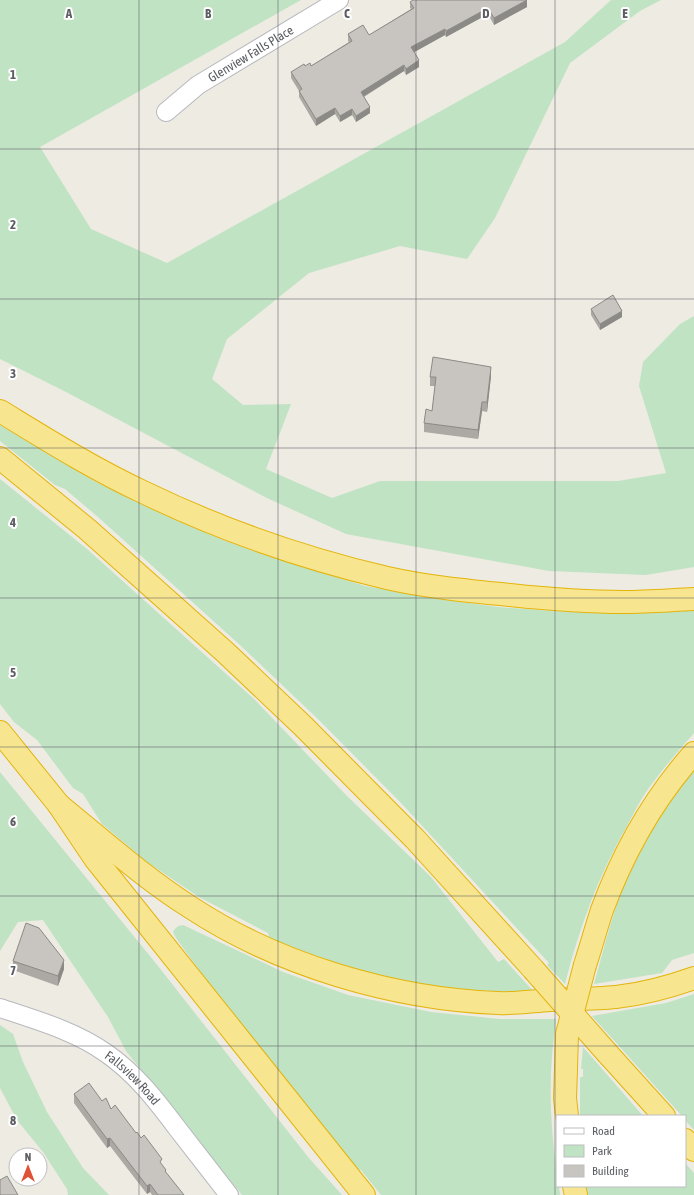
<svg xmlns="http://www.w3.org/2000/svg" width="694" height="1195" font-family="'Asap Condensed',sans-serif">
<style>
.green{fill:#c0e3c3}
.lines{fill:none;stroke-linecap:round;stroke-linejoin:round}
.street-casing{stroke:#b8b9be;stroke-width:20}
.highway-casing{stroke:#e4b40b;stroke-width:24}
.street{stroke:#fff;stroke-width:18}
.highway{stroke:#f7e68f;stroke-width:22}
.highway-bridge-casing{stroke:#e4b40b;stroke-width:24;stroke-linecap:butt}
.highway-bridge{stroke:#f7e68f;stroke-width:22}
.wall{fill:#aca9a5}
.shaded-wall{fill:#8c8a86}
.building{fill:#c8c5c0;stroke:#8c8a86}
.grid{fill:none;stroke:#5b5d62;stroke-width:1;stroke-opacity:0.55}
.labels{text-anchor:middle;dominant-baseline:central;stroke-width:4;stroke-linejoin:round;paint-order:stroke}
.street-label{font-size:13px;fill:#5b5d62;stroke:#fff}
.grid-label{font-size:13px;text-anchor:middle;font-weight:bold;fill:#5b5d62;stroke:#fff;stroke-width:4;stroke-linejoin:round;paint-order:stroke}
</style>
<rect width="100%" height="100%" fill="#edebe2"/>
<g class="green">
<path d="M0 0H301L40 147 91 229 167 263 565 42 611 0H661L640 11 570 63 495 218 467 259 400 246 309 273 227 339 212 379 243 405 291 404 266 469 332 498 380 481H618L666 473 639 386 643 362 680 324 694 316V567L646 575 549 571 346 534 267 498 68 393 0 359Z"/>
<path d="M0 425 96 482 166 516 223 540 264 555 365 586 431 598 498 607 552 611 601 613 664 612 694 609V733C677 752 661 771 646 792 639 802 634 813 628 824 599 874 579 928 565 984L547 965 549 963 402 804 320 721 240 645 98 517 65 489 55 485 0 441Z"/>
<path d="M0 479 87 549 254 699 346 795 431 877 498 962 504 959 534 992C484 992 434 988 386 977 346 968 308 953 270 939L268 933 199 897 147 862 102 824 83 794 73 788 37 740 14 722 0 704Z"/>
<path d="M694 766V953L672 960 662 973 594 984C605 944 615 903 632 865 648 829 672 798 694 766Z"/>
<path d="M0 772 154 961 308 1157 342 1195H242L126 1051 108 1017 43 920 18 922 0 951Z"/>
<path d="M183 925 283 972 348 995 431 1012 500 1019H556C551 1055 549 1091 552 1127 553 1147 557 1166 557 1186H559L560 1195H381L361 1170 355 1168 228 1010 176 938 173 932C176 927 178 926 183 925Z"/>
<path d="M694 994V1130L685 1120V1116H682L592 1016 666 1003Z"/>
<path d="M0 1025 13 1034 23 1062 47 1112 83 1168 109 1195H68L67 1189 43 1152 17 1120 0 1088Z"/>
<path d="M583 1047 643 1116H580V1077H583V1069H581Z"/>
<path d="M685 1163 694 1173V1195H586L585 1186H685Z"/>
</g>
<g class="lines">
<g class="street-casing">
<g id="street">
<path id="s1" d="M166 112 198 85 339 0"/>
<path id="s2" d="M0 1008C36 1020 75 1031 106 1053 135 1073 156 1100 177 1128 194 1150 212 1173 229 1195"/>
</g>
</g>
<g class="highway-casing">
<g id="highway">
<path d="M0 411C46 439 92 468 141 491 219 529 302 558 387 578 427 587 469 591 510 595 548 599 586 602 624 602 647 602 671 600 694 599"/>
<path d="M0 458 87 529 225 652 303 726 415 839 533 969"/>
<path d="M0 732 59 805 96 860 364 1195"/>
<path d="M59 805C102 840 143 877 190 907 278 965 393 999 498 1003 515 1004 533 1001 550 1000 572 999 595 999 616 997 642 994 669 987 694 978"/>
<path d="M585 965C591 947 596 928 602 910 623 853 654 798 694 753"/>
<path d="M608 1054 664 1116"/>
<path d="M566 1069 565 1098 567 1116"/>
<path d="M685 1140 694 1150"/>
<path d="M574 1186 576 1195"/>
</g>
</g>
<use href="#street" class="street"/>
<use href="#highway" class="highway"/>
<g class="highway-bridge-casing">
<g id="highway-bridge">
<path d="M533 969 608 1054"/>
<path d="M566 1069 567 1034 585 965"/>
</g>
</g>
<use href="#highway-bridge" class="highway-bridge"/>
</g>
<g class="wall">
<path d="M410 2 527 7 494 25 488 14 446 37 445 35 414 52 419 67 406 75 404 71 364 97 370 113 356 122 352 115 340 122 335 114 316 126 299 97V91L291 78V72L305 66H311L349 42 348 41V34L369 35 411 9 410 8Z"/>
<path d="M591 309 622 317 600 330 591 315Z"/>
<path d="M491 376 487 412 482 411 478 439 424 432V423L432 411 435 386H430V377Z"/>
<path d="M13 961 64 969 58 986 13 970Z"/>
<path d="M74 1094 102 1101 111 1109 136 1133 162 1165 166 1173 184 1195H152L150 1192 147 1194 110 1146 107 1148 74 1103Z"/>
</g>
<g class="shaded-wall">
<path d="M527 0V7L494 25V18Z"/>
<path d="M488 8V14L446 37V31Z"/>
<path d="M445 29V35L411 54V47Z"/>
<path d="M419 60V67L406 75V69Z"/>
<path d="M404 65V71L361 98V92Z"/>
<path d="M370 107V113L356 122V116Z"/>
<path d="M335 108V114L316 126V119Z"/>
<path d="M352 109V115L340 122V116Z"/>
<path d="M622 311V317L600 330V324Z"/>
<path d="M491 367V376L487 412V402Z"/>
<path d="M482 402V411L478 439V430Z"/>
<path d="M64 960V969L58 986V976Z"/>
<path d="M110 1138V1146L107 1148V1139Z"/>
<path d="M150 1184V1192L147 1194V1186Z"/>
</g>
<g class="building">
<path d="M413 0H527L494 18 488 8 446 31 445 29 411 47 419 60 406 69 404 65 361 92 370 107 356 116 352 109 340 116 335 108 316 119 299 91 302 89 291 72 304 64 305 66 310 63 311 66 352 41 348 34 363 25 369 35 414 8 410 2Z"/>
<path d="M613 295 622 311 600 324 591 309Z"/>
<path d="M433 357 491 367 487 402H482L478 430 424 423 426 409 432 411 436 377H430Z"/>
<path d="M26 923 39 928 64 960 58 976 13 961Z"/>
<path d="M89 1083 102 1101 106 1098 111 1109 115 1105 136 1133 137 1132 141 1138 144 1135 162 1159 160 1162 166 1170 165 1171 184 1195H158L150 1184 147 1186 110 1138 107 1139 74 1094Z"/>
<path d="M7 1176 18 1195H0V1180Z"/>
</g>
<path class="grid" d="M139 0V1195M278 0V1195M416 0V1195M555 0V1195M0 149H694M0 299H694M0 448H694M0 598H694M0 747H694M0 896H694M0 1046H694"/>
<g class="labels">
<g class="street-label">
<text stroke="none"><textPath href="#s1" startOffset="103">Glenview Falls Place</textPath></text>
<text stroke="none"><textPath href="#s2" startOffset="152">Fallsview Road</textPath></text>
</g>
</g>
<g class="grid-label">
<text x="69" y="18">A</text>
<text x="208" y="18">B</text>
<text x="347" y="18">C</text>
<text x="486" y="18">D</text>
<text x="625" y="18">E</text>
<text x="13" y="79">1</text>
<text x="13" y="229">2</text>
<text x="13" y="378">3</text>
<text x="13" y="527">4</text>
<text x="13" y="677">5</text>
<text x="13" y="826">6</text>
<text x="13" y="975">7</text>
<text x="13" y="1125">8</text>
</g>
<rect x="556" y="1115" width="130" height="72" fill="#ffffff" stroke="#bdbec0"/>
<rect x="564" y="1128" width="20" height="6" fill="#ffffff" stroke="#bdbec0"/>
<text x="592" y="1135" font-size="12" fill="#5b5d62">Road</text>
<rect x="564" y="1145" width="20" height="12" fill="#c0e3c3" stroke="#bdbec0"/>
<text x="592" y="1155" font-size="12" fill="#5b5d62">Park</text>
<rect x="564" y="1165" width="20" height="12" fill="#c8c5c0" stroke="#bdbec0"/>
<text x="592" y="1175" font-size="12" fill="#5b5d62">Building</text>
<g transform="translate(28 1167)"><circle r="19" fill="#ffffff" stroke="#bdbec0"/>
<path d="M0-3L7 15L0 10L-7 15Z" fill="#e05235"/>
<text y="-6" font-size="11" font-weight="bold" text-anchor="middle" fill="#5b5d62">N</text>
</g>
</svg>
